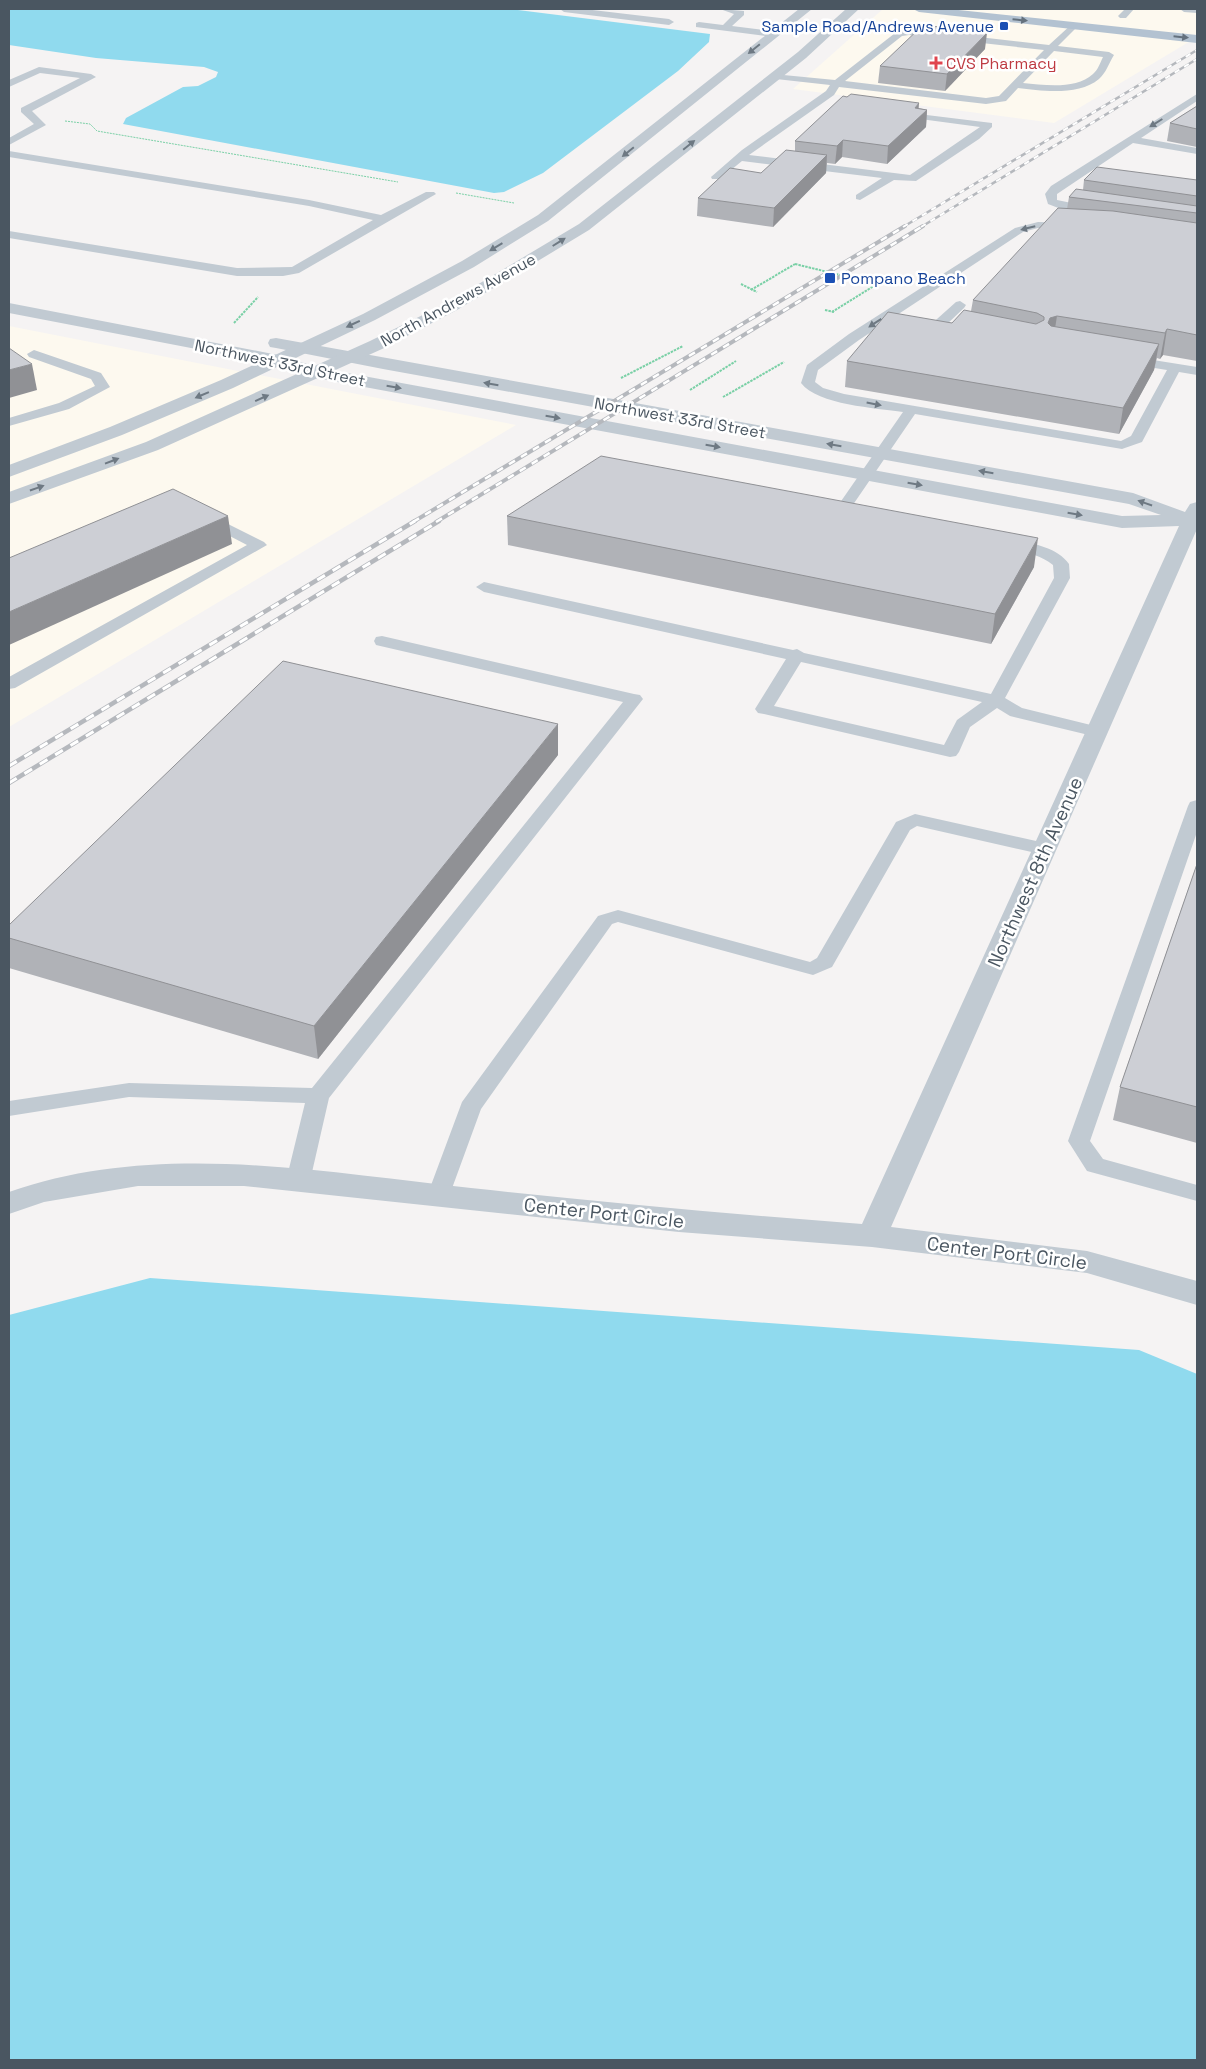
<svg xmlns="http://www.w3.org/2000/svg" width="1206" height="2069" font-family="'Space Grotesk',sans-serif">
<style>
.commercial{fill:#fdf9ef}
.water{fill:#90daee}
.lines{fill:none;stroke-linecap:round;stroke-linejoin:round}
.path-far1{stroke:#7ad0a6;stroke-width:1;stroke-dasharray:2 1;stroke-linecap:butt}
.path{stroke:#7ad0a6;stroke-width:2;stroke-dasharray:2.5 1;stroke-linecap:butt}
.service{fill:#c1cad2;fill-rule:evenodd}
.minor{fill:#c1cad2;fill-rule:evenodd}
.tertiary{fill:#c1cad2;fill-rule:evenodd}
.primary{fill:#b3c2d1;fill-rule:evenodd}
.rail-far2-casing{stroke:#b5b8bd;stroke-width:2.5}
.rail-far1-casing{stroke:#b5b8bd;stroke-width:4}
.rail-casing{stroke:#b5b8bd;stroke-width:4.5}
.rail-far2{stroke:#fff;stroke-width:2;stroke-dasharray:5.5;stroke-linecap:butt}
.rail-far1{stroke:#fff;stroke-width:2.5;stroke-dasharray:7;stroke-linecap:butt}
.rail{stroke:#fff;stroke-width:3;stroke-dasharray:9;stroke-linecap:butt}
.path-bridge{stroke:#7ad0a6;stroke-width:2;stroke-dasharray:2.5 1;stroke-linecap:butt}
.wall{fill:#b0b2b7}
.shaded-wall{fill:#909195}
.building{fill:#cdcfd5;stroke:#909195}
.oneway{fill:#64717d}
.oneway2{fill:#6e7983}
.transit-dot{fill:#1a4fb4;stroke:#fff;stroke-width:2}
.health-dot{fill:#e0444e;stroke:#fff;stroke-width:2}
.labels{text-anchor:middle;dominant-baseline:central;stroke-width:5;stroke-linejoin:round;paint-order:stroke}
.far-transit-label{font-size:16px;fill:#164399;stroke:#fff;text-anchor:end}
.far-health-label{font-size:16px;fill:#be3a42;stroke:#fff;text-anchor:start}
.far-street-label{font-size:16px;fill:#4a5661;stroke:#fff}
.street-label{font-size:19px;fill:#4a5661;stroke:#fff}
</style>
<rect width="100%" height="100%" fill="#f5f3f3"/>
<g class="commercial">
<path d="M883 9H1197V37L1054 123 793 89Z"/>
<path d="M9 326 197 363 516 425 9 727Z"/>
</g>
<g class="water">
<path d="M9 9H510L710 34 709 42 678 71 543 173 504 192 494 193 123 124 126 118 183 87 198 86 216 77 218 72 204 67 96 58 9 45Z"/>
<path d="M150 1278 1139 1350 1197 1374V2060H9V1315Z"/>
</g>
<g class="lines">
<g class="path-far1">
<path d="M65 121 90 124 97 131 398 182"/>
<path d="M456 193 514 203"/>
</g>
<g class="path">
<path d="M741 284 757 292"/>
<path d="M751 290 795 264"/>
<path d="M825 310 834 312"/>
<path d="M832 312 877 284"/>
<path d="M234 323 258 297"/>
<path d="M621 378 683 346"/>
<path d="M690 390 736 361"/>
<path d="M723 397 784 362"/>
</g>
<g class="service">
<path d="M560 9H584L669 19 674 22 669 25 564 12Z"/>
<path d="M720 9 744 11V15L732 26 773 31 778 34 773 37 696 27V23L699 22 723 25 734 14Z"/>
<path d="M1125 9H1134L1126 18H1120L1118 16Z"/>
<path d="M1180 9H1197V13L1184 12Z"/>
<path d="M1073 23 1078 26 1058 46 1109 52 1114 55C1109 63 1106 73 1099 79 1079 96 1042 91 1018 88L1006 101 986 104 839 87 834 95 749 155 910 175 980 127 898 116 894 115V111L992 123V127L979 139 916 181 894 180 860 200 856 199V195L882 178 742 161 720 179H712L711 177 742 150 826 91 830 85 776 79 771 76 773 74 835 80 899 30 909 29 1049 45ZM909 35 1044 50 999 96 986 98 845 81 902 36ZM1054 51 1103 57C1100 63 1098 70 1093 74 1076 90 1044 85 1023 83Z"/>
<path d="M39 67 91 74 96 77 32 111 46 125 9 145V138L34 124 21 112V108L80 78 40 73 9 87V80Z"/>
<path d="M1197 94V101L1141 138 1197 148V154L1133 143 1057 194V200L1101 209V213L1061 209 1048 204 1045 194 1051 186Z"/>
<path d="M9 151 309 200 381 215 426 192H434L436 194 299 273 283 276H237L9 238V231L237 268 292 267 373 220 309 206 9 157Z"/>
<path d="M1038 222 1071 223 1077 226 1071 229 1038 228 1023 232 859 340 818 370 815 382 823 388 844 394 1121 441 1131 436 1167 370 1123 363 1121 360 1123 357 1128 356 1197 367V375L1179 372 1142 442 1122 449 915 414 846 515 841 516 820 512 818 509 820 506 837 507 903 412C876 408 818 405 801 383L807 365 849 334 1015 228Z"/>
<path d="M960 301 966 305 964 308 928 342H918L917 339 918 336 956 302Z"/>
<path d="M34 350 101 373 110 387 69 409 9 426V418L59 403 95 386 91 379 29 357 27 354Z"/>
<path d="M204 512 264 542 267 545 15 688 9 689V677L247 545 199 520 196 517 199 514Z"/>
<path d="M1009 539C1029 543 1056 546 1069 564L1070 578 1005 698 1022 708 1103 728 1106 732 1103 736 1097 737 1010 716 997 708 970 727 959 752 956 756 950 757 764 714 758 713 755 709 786 659 484 592 476 587 484 582 793 650 797 649 804 653 991 694 1054 578 1053 565C1038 553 1022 552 1004 547L1001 544 1004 541ZM801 662 982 702 957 720 944 745 774 706Z"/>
<path d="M382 636 634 694 640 695 643 699 329 1098 310 1181 306 1187 298 1189 290 1187 286 1181 305 1103 129 1097 9 1116V1101L129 1083 312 1088 623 702 376 645 374 641 376 637Z"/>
<path d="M1197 800V832L1090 1141 1103 1159 1197 1185V1201L1087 1171 1068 1141 1188 806 1190 802Z"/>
<path d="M915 814 1045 843 1052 845 1055 849 1052 853 1045 855 917 826 910 830 832 967 813 975 618 922 612 924 481 1109 447 1202 439 1204 431 1202 427 1196 462 1102 598 916 618 910 810 962 817 958 896 822Z"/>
</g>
<path class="minor" d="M9 303 278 355 320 368 1122 516 1161 515 1129 504 383 369 276 348 270 347 268 343 270 339 276 338 1133 493 1185 512 1190 504 1197 502V529L891 1227 1087 1251 1197 1281V1305L1087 1273 872 1247 679 1232 244 1186H138L44 1202 9 1214V1192C157 1140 319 1172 471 1188 601 1202 731 1214 862 1224L1179 526 1122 528 316 378 274 364 9 313Z"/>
<g class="tertiary">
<path d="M799 9H812L548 221 474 267 375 320 233 388 122 435 9 477V465L110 427 221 380 363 314 462 261 538 215Z"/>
<path d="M846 9H859L806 58 589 230 457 310 382 349 158 450 9 504V492L146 442 370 341 445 304 579 224 798 52Z"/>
</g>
<path class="primary" d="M913 9H949L1197 35V43L919 12Z"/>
<g class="rail-far2-casing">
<g id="rail-far2">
<path d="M903 227 1197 50"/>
<path d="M921 227 1197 59"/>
</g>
</g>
<g class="rail-far1-casing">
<g id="rail-far1">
<path d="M413 522 905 226"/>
<path d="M436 522 923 226"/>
</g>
</g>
<g class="rail-casing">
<g id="rail">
<path d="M9 766 415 521"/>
<path d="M9 783 439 521"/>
</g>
</g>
<use href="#rail-far2" class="rail-far2"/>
<use href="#rail-far1" class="rail-far1"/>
<use href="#rail" class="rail"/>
<path class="path-bridge" d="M795 264 877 284"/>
</g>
<g class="wall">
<path d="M985 49 945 91 878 83 880 66Z"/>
<path d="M1197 106V147L1167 141 1170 123Z"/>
<path d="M919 108 927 110 926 127 887 164 842 157 835 164 827 163 826 173 773 227 697 216 698 198 761 173 795 151V141Z"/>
<path d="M1084 180H1197V361L1163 355 1160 359 1157 358 1154 370 1119 434 845 387 847 361 952 323 971 311 973 300 1067 209 1069 197 1083 190Z"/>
<path d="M507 516 1034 567 991 644 508 545Z"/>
<path d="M558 755 318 1059 9 968V925Z"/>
<path d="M1197 864V1143L1113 1120 1120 1087Z"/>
</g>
<g class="shaded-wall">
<path d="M987 33 985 49 945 91 947 74Z"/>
<path d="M919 103 918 118 927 110 926 127 887 164 888 146 915 108Z"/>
<path d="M843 140 842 157 835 164 837 146Z"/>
<path d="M827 155 826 173 773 227 774 208Z"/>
<path d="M1057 316 1053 341 1048 323 1050 318Z"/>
<path d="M1167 329 1163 355 1160 359 1165 333Z"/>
<path d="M1159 344 1154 370 1119 434 1123 408Z"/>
<path d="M32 364 37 390 9 398V370Z"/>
<path d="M228 516 232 544 9 645V612Z"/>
<path d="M1038 538 1034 567 991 644 995 614Z"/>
<path d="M558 724V755L318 1059 314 1026Z"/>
</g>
<g class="building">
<path d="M923 25 987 33 947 74 880 66Z"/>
<path d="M851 94 919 103 915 108 927 110 888 146 843 140 837 146 795 141 843 96 847 97Z"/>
<path d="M1197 106V129L1170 123Z"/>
<path d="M786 150 827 155 774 208 698 198 730 168 761 173Z"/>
<path d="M1097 167 1197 180V196L1084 180Z"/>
<path d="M1076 189 1197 206V213L1069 197Z"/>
<path d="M1058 208 1113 211 1197 223V335L1167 329 1165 333 1057 316 1050 318 1048 323 1051 326 1159 344 1123 408 847 361 888 312 952 323 964 310 1036 324 1044 320V317L1037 313 973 300Z"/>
<path d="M9 348 32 364 9 370Z"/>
<path d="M601 456 1038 538 995 614 507 516Z"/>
<path d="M173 489 228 516 9 612V558Z"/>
<path d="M283 661 558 724 314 1026 9 938V925Z"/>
<path d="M1197 864V1107L1120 1087Z"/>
</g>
<defs><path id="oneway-solid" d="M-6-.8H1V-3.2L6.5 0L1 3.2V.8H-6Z" transform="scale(1.25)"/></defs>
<g class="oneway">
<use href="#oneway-solid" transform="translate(1020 20) rotate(6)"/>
<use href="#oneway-solid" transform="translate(1181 37) rotate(6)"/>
</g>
<g class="oneway2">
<use href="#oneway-solid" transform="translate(754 49) rotate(141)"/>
<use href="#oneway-solid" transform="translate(1156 123) rotate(148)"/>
<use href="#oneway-solid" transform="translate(689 145) rotate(-39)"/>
<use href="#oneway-solid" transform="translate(628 152) rotate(141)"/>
<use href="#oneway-solid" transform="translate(1028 228) rotate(166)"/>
<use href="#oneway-solid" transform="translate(559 242) rotate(-32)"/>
<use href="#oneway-solid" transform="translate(496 247) rotate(149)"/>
<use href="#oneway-solid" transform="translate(875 323) rotate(147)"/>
<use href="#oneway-solid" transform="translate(353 324) rotate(155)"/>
<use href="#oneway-solid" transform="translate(491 384) rotate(-170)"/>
<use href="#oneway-solid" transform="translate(394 387) rotate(10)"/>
<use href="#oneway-solid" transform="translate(202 395) rotate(157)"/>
<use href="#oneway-solid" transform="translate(262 398) rotate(-24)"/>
<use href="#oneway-solid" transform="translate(874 404) rotate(11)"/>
<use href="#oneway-solid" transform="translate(553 417) rotate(10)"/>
<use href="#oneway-solid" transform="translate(834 445) rotate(-170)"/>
<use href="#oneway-solid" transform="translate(713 446) rotate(10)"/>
<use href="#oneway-solid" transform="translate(112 461) rotate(-21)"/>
<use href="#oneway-solid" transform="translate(986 472) rotate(-170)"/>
<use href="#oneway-solid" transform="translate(915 484) rotate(10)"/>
<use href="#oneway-solid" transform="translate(37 488) rotate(-19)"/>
<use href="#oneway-solid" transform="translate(1145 503) rotate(-161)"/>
<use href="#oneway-solid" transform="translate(1075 514) rotate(10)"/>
</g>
<g class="transit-dot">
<rect x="999" y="21" width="10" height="10" rx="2.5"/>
<rect x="824" y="272" width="12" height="12" rx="2.5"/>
</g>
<path class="health-dot" d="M933.5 55.5h5v5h5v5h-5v5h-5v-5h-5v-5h5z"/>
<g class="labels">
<g class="far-transit-label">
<text x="994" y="26">Sample Road/Andrews Avenue</text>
<text x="841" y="278" text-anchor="start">Pompano Beach</text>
</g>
<g class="far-health-label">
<text x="946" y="63">CVS Pharmacy</text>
</g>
<g class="far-street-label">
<text transform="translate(458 300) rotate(-29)">North Andrews Avenue</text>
<text transform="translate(280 363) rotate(12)">Northwest 33rd Street</text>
<text transform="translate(680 418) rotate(10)">Northwest 33rd Street</text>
</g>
<g class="street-label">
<text transform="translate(1035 872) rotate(-66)">Northwest 8th Avenue</text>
<text transform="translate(604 1213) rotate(6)">Center Port Circle</text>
<text transform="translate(1007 1253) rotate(7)">Center Port Circle</text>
</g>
</g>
<rect width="1206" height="2069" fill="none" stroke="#4a5661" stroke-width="20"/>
</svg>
